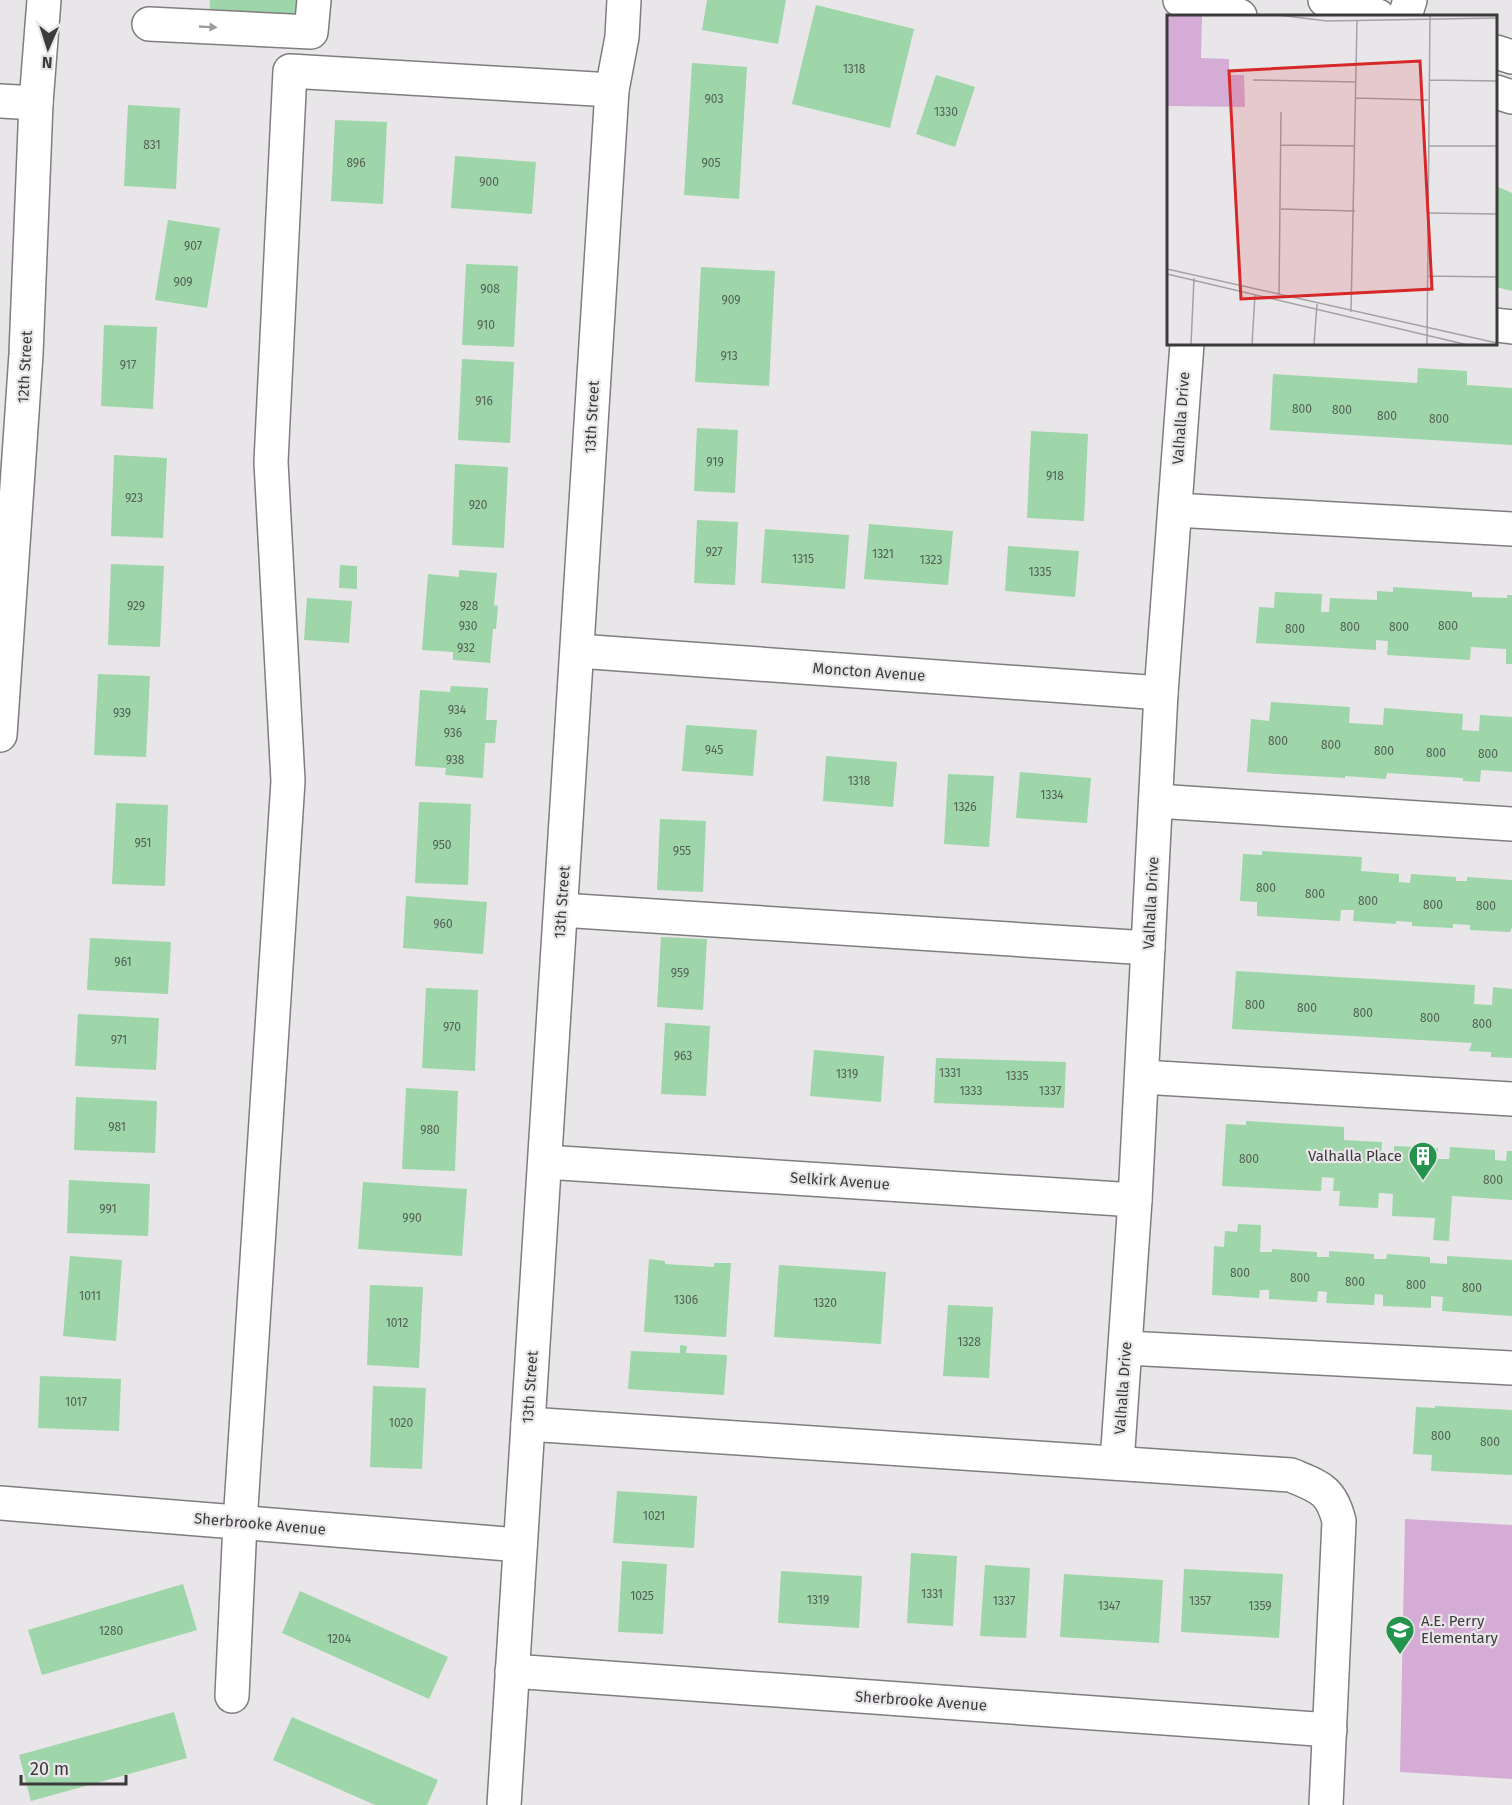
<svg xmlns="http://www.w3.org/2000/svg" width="1512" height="1805" font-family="'Fira Sans',sans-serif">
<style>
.green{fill:#d5acd6}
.building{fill:#9ed5a9}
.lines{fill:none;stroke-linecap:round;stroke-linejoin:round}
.minor-casing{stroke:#7f7d7f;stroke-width:36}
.major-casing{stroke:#7f7d7f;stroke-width:36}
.minor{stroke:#fff;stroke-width:33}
.major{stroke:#fff;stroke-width:33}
.oneway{fill:#9e9d9e}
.labels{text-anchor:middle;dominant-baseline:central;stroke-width:4.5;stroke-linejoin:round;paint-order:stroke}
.number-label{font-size:12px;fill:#546257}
.street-label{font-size:15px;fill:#3c3b3c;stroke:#e9e6e9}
.poi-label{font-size:15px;fill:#3c3b3c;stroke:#e9e6e9;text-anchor:end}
.inset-road{fill:none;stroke:#a4a2a4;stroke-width:1.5}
.view{fill:#d62828;fill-opacity:0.15;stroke:#d62828;stroke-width:3}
.inset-edge{fill:none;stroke:#3c3b3c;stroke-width:3}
</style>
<rect width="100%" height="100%" fill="#e9e6e9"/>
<path class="green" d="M1405 1519 1512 1525V1779L1400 1772Z"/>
<g class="building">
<path d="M210 0H303L301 26 209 21Z"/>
<path d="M707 0H786L778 44 702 30Z"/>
<path d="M816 5 914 29 890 128 792 104Z"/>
<path d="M692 63 747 67 739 199 684 195Z"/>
<path d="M936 75 975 87 955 147 916 134Z"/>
<path d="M128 105 180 108 176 189 124 186Z"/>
<path d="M335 120 387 122 383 204 331 201Z"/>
<path d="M455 156 536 162 532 214 451 208Z"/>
<path d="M1496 186 1512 193V291L1496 287Z"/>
<path d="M168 220 220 228 207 308 155 300Z"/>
<path d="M466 264 518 266 514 347 462 345Z"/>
<path d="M701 267 775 271 769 386 695 382Z"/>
<path d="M104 325 157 327 153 409 101 406Z"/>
<path d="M462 359 514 362 510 443 458 440Z"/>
<path d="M1418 368 1467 371V385L1512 388V445L1270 430 1273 374 1417 383Z"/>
<path d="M697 428 738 430 735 493 694 491Z"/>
<path d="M1031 431 1088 434 1084 521 1027 518Z"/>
<path d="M114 455 167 458 163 538 111 536Z"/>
<path d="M455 464 508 467 504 548 452 545Z"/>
<path d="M697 520 738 522 735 585 694 583Z"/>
<path d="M869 524 953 531 948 585 864 579Z"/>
<path d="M765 529 849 535 845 589 761 583Z"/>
<path d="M1008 546 1079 551 1075 597 1005 591Z"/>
<path d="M111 564 164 566 160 647 108 645Z"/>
<path d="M340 565 357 566V589L339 588Z"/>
<path d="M459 570 497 573 494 605 498 606 496 629H493L490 663 453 660V652L422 650 428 574 459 577Z"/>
<path d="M1393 587 1472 592V597L1507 598V595H1512V664H1506V649L1471 647 1470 660 1387 655 1388 641 1376 640V650L1256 643 1259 607 1274 608 1275 592 1322 594 1321 612H1329L1330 598 1377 600V591L1393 592Z"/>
<path d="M307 598 352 601 349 643 304 640Z"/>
<path d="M98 674 150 676 146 757 94 755Z"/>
<path d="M451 686 488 688 486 720H497L495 743H485L483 778 445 775 446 768 415 766 420 690 450 692Z"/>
<path d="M1271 702 1350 707 1349 723 1383 725 1384 708 1463 714 1462 730 1479 731 1480 715 1512 717V772L1481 770 1480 782 1463 781V778L1387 773 1386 779 1345 776V778L1247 772 1251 719 1269 721Z"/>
<path d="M686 725 757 730 753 776 682 771Z"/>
<path d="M826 756 897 762 893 807 823 801Z"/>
<path d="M1020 772 1091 778 1087 823 1016 818Z"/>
<path d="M948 774 994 776 989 847 944 844Z"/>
<path d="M419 802 471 804 468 885 415 883Z"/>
<path d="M116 803 168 805 165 886 112 884Z"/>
<path d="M660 819 706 821 703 892 657 890Z"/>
<path d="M1262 851 1362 857 1361 871 1399 874V882L1410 883 1411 874 1456 877V881H1467V877L1512 880V927L1510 932 1470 930V925L1453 924V928L1412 926V922L1396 921V924L1353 921 1354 910H1341L1340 921 1257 916V902L1240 901 1243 854 1262 855Z"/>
<path d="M406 896 487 902 483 954 403 948Z"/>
<path d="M661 937 707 939 703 1010 657 1007Z"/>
<path d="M90 938 171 942 168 994 87 990Z"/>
<path d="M1236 971 1475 985 1474 1004 1492 1005 1493 987 1512 989V1058L1491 1057V1052L1469 1051 1472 1043 1232 1029Z"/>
<path d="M426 988 478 990 475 1071 422 1068Z"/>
<path d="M78 1014 159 1018 156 1070 75 1066Z"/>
<path d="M665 1023 710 1026 706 1096 661 1094Z"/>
<path d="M814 1050 884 1056 881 1102 810 1096Z"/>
<path d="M936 1058 1066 1062 1064 1108 934 1103Z"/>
<path d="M406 1088 458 1091 455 1171 402 1169Z"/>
<path d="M76 1097 157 1101 155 1153 74 1150Z"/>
<path d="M1246 1121 1344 1127V1140L1382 1142 1381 1156 1394 1157V1146L1438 1148 1437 1159H1449L1450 1147 1495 1150V1160L1506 1161 1507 1151H1512V1200L1452 1196 1449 1241 1433 1240 1435 1218 1392 1216 1393 1194 1379 1193 1378 1208 1339 1206 1340 1191H1333L1334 1178 1322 1177 1321 1191 1222 1186 1226 1124 1246 1125Z"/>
<path d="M69 1180 150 1184 148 1236 67 1233Z"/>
<path d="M363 1182 467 1189 462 1256 358 1249Z"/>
<path d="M1238 1224 1261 1225 1260 1252H1272V1249L1317 1252V1257H1329V1251L1374 1254V1259H1386L1387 1254 1430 1257V1263L1447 1264V1256L1512 1260V1316L1442 1311 1443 1297 1431 1296V1308L1383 1306V1295L1375 1294 1374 1305 1326 1303 1327 1292 1318 1291 1317 1302 1269 1299V1290H1260L1259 1298 1212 1295 1214 1246 1224 1247 1225 1231 1237 1232Z"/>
<path d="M70 1256 122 1260 116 1341 63 1336Z"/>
<path d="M649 1259 665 1261V1264L714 1267V1263H731L726 1337 644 1332Z"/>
<path d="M779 1265 886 1272 881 1344 774 1337Z"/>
<path d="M370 1285 423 1287 419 1368 367 1365Z"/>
<path d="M948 1305 993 1307 989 1378 943 1376Z"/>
<path d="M680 1345 687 1346 686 1353 727 1355 724 1395 628 1389 631 1351 680 1353Z"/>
<path d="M40 1376 121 1379 119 1431 38 1428Z"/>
<path d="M373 1386 426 1388 422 1469 370 1467Z"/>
<path d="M1435 1406 1512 1410V1475L1431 1471 1432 1455 1413 1454 1416 1407 1435 1408Z"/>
<path d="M617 1491 697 1496 694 1548 613 1543Z"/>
<path d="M911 1553 957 1556 953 1626 907 1623Z"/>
<path d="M622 1561 667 1564 663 1634 618 1632Z"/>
<path d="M985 1565 1030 1568 1026 1638 980 1636Z"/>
<path d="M1184 1569 1283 1574 1279 1638 1181 1632Z"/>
<path d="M781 1571 862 1576 859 1628 778 1623Z"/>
<path d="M1064 1574 1163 1580 1159 1643 1060 1637Z"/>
<path d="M183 1584 197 1630 42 1675 28 1630Z"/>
<path d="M300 1591 448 1657 429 1699 282 1633Z"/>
<path d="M174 1712 187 1758 31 1801 19 1755Z"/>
<path d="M292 1717 438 1780 427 1805H375L273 1760Z"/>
</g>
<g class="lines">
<g class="minor-casing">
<g id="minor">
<path d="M1405 16 1410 0"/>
<path d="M149 24 311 32 314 0"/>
<path d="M0 101 36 103"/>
<path d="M1496 325 1512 327"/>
<path d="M1175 510 1512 529"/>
<path d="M578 651 1161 693"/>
<path d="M0 735 26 354 36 103 44 0"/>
<path d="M1156 801 1512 824"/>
<path d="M561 910 1148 948"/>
<path d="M1142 1077 1512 1099"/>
<path d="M545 1162 1135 1200"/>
<path d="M1126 1348 1512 1368"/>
<path d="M528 1424 1291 1475C1319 1487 1331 1489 1339 1521L1326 1805"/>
<path d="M1117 1463 1135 1200 1161 693 1187 344"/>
<path d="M0 1503 520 1545"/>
<path d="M512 1671 1330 1730"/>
<path d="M232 1696 240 1523 288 781 271 462 290 71 612 90"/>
<path d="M504 1805 612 90 622 37 624 0"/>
</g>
</g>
<g class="major-casing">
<g id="major">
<path d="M1180 0 1240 16"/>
<path d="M1325 0 1378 16"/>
<path d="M1496 52 1512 57"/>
<path d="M1496 92 1512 97"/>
</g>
</g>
<use href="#minor" class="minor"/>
<use href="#major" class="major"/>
</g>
<defs><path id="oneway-solid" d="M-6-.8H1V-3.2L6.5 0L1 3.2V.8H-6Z" transform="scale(1.5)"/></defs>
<use class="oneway" href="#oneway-solid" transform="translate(208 27) rotate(3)"/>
<defs>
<g id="building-pin" transform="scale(1.5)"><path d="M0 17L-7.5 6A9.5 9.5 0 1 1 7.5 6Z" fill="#24934c" stroke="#e9e6e9"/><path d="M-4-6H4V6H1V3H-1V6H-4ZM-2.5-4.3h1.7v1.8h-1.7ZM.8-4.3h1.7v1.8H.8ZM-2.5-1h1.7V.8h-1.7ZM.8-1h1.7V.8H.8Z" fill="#fff"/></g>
<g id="school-pin" transform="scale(1.5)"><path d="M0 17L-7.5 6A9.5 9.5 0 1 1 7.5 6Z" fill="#24934c" stroke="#e9e6e9"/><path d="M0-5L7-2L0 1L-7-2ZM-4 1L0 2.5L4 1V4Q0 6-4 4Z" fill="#fff"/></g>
</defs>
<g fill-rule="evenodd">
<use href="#building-pin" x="1423" y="1156"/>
<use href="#school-pin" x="1400" y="1630"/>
</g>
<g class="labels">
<g class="number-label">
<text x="854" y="69">1318</text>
<text x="714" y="99">903</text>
<text x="946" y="112">1330</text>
<text x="152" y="145">831</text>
<text x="356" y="163">896</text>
<text x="711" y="163">905</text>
<text x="489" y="182">900</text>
<text x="193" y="246">907</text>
<text x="183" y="282">909</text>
<text x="490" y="289">908</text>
<text x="731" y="300">909</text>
<text x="486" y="325">910</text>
<text x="729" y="356">913</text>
<text x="128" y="365">917</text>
<text x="484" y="401">916</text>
<text x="1302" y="409">800</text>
<text x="1342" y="410">800</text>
<text x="1387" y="416">800</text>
<text x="1439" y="419">800</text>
<text x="715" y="462">919</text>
<text x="1055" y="476">918</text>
<text x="134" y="498">923</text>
<text x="478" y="505">920</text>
<text x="714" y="552">927</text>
<text x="883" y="554">1321</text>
<text x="803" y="559">1315</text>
<text x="931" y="560">1323</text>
<text x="1040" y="572">1335</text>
<text x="136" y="606">929</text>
<text x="469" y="606">928</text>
<text x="468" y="626">930</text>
<text x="1448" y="626">800</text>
<text x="1350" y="627">800</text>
<text x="1399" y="627">800</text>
<text x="1295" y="629">800</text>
<text x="466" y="648">932</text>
<text x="457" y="710">934</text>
<text x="122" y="713">939</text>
<text x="453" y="733">936</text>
<text x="1278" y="741">800</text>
<text x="1331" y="745">800</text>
<text x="714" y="750">945</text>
<text x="1384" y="751">800</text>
<text x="1436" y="753">800</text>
<text x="1488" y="754">800</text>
<text x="455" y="760">938</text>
<text x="859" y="781">1318</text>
<text x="1052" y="795">1334</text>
<text x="965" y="807">1326</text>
<text x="143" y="843">951</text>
<text x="442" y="845">950</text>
<text x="682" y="851">955</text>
<text x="1266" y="888">800</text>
<text x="1315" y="894">800</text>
<text x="1368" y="901">800</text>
<text x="1433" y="905">800</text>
<text x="1486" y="906">800</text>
<text x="443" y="924">960</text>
<text x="123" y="962">961</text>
<text x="680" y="973">959</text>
<text x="1255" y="1005">800</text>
<text x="1307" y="1008">800</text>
<text x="1363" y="1013">800</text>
<text x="1430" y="1018">800</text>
<text x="1482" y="1024">800</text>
<text x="452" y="1027">970</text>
<text x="119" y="1040">971</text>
<text x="683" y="1056">963</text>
<text x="950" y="1073">1331</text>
<text x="847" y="1074">1319</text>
<text x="1017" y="1076">1335</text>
<text x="971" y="1091">1333</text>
<text x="1050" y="1091">1337</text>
<text x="117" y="1127">981</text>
<text x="430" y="1130">980</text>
<text x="1249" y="1159">800</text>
<text x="1493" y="1180">800</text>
<text x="108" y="1209">991</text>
<text x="412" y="1218">990</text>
<text x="1240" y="1273">800</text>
<text x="1300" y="1278">800</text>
<text x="1355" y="1282">800</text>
<text x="1416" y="1285">800</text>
<text x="1472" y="1288">800</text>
<text x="90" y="1296">1011</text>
<text x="686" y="1300">1306</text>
<text x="825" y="1303">1320</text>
<text x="397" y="1323">1012</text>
<text x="969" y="1342">1328</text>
<text x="76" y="1402">1017</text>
<text x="401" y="1423">1020</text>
<text x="1441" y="1436">800</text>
<text x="1490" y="1442">800</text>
<text x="654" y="1516">1021</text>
<text x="932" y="1594">1331</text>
<text x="642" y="1596">1025</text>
<text x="818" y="1600">1319</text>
<text x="1004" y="1601">1337</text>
<text x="1200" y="1601">1357</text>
<text x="1109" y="1606">1347</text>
<text x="1260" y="1606">1359</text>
<text x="111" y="1631">1280</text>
<text x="339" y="1639">1204</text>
</g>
<g class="street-label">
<text transform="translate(25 367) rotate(-87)">12th Street</text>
<text transform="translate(592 417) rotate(-87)">13th Street</text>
<text transform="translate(1181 418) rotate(-86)">Valhalla Drive</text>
<text transform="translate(869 672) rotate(4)">Moncton Avenue</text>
<text transform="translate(562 902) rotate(-86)">13th Street</text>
<text transform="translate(1151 903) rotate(-87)">Valhalla Drive</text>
<text transform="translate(840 1181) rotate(4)">Selkirk Avenue</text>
<text transform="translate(530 1387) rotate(-86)">13th Street</text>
<text transform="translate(1123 1388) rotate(-86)">Valhalla Drive</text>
<text transform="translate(260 1524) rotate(5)">Sherbrooke Avenue</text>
<text transform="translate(921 1701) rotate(4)">Sherbrooke Avenue</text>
</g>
<g class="poi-label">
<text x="1402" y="1156">Valhalla Place</text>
<text x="1421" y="1621" text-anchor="start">A.E. Perry<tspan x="1421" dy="17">Elementary</tspan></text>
</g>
</g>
<g transform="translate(1167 15)">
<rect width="330" height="330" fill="#e9e6e9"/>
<path d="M0 0H35L34 43 62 44V60H77L78 92 0 91Z" fill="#d5acd6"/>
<path class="inset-road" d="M111 0 160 6 330 3M86 65 189 67M262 65 330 66M189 83 261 85M114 130 188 131M261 131H330M114 194 188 196M260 198 330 199M0 254 330 328M0 259 301 330M260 261 330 262M112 280 114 97M184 297 190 6M24 330 27 263M85 330 88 279M147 330 150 289M260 330 263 0"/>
<path class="view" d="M253 46 265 274 74 284 62 56Z"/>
<rect width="330" height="330" class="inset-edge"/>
</g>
<g transform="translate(48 48) rotate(183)" stroke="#e9e6e9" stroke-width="4.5" paint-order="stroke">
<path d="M0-4.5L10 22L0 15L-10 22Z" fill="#3c3b3c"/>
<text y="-9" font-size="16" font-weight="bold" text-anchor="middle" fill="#3c3b3c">N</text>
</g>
<path d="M21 1775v9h105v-9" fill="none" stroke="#3c3b3c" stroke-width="3"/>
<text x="30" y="1775" font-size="18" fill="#3c3b3c" stroke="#e9e6e9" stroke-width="4.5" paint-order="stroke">20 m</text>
</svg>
